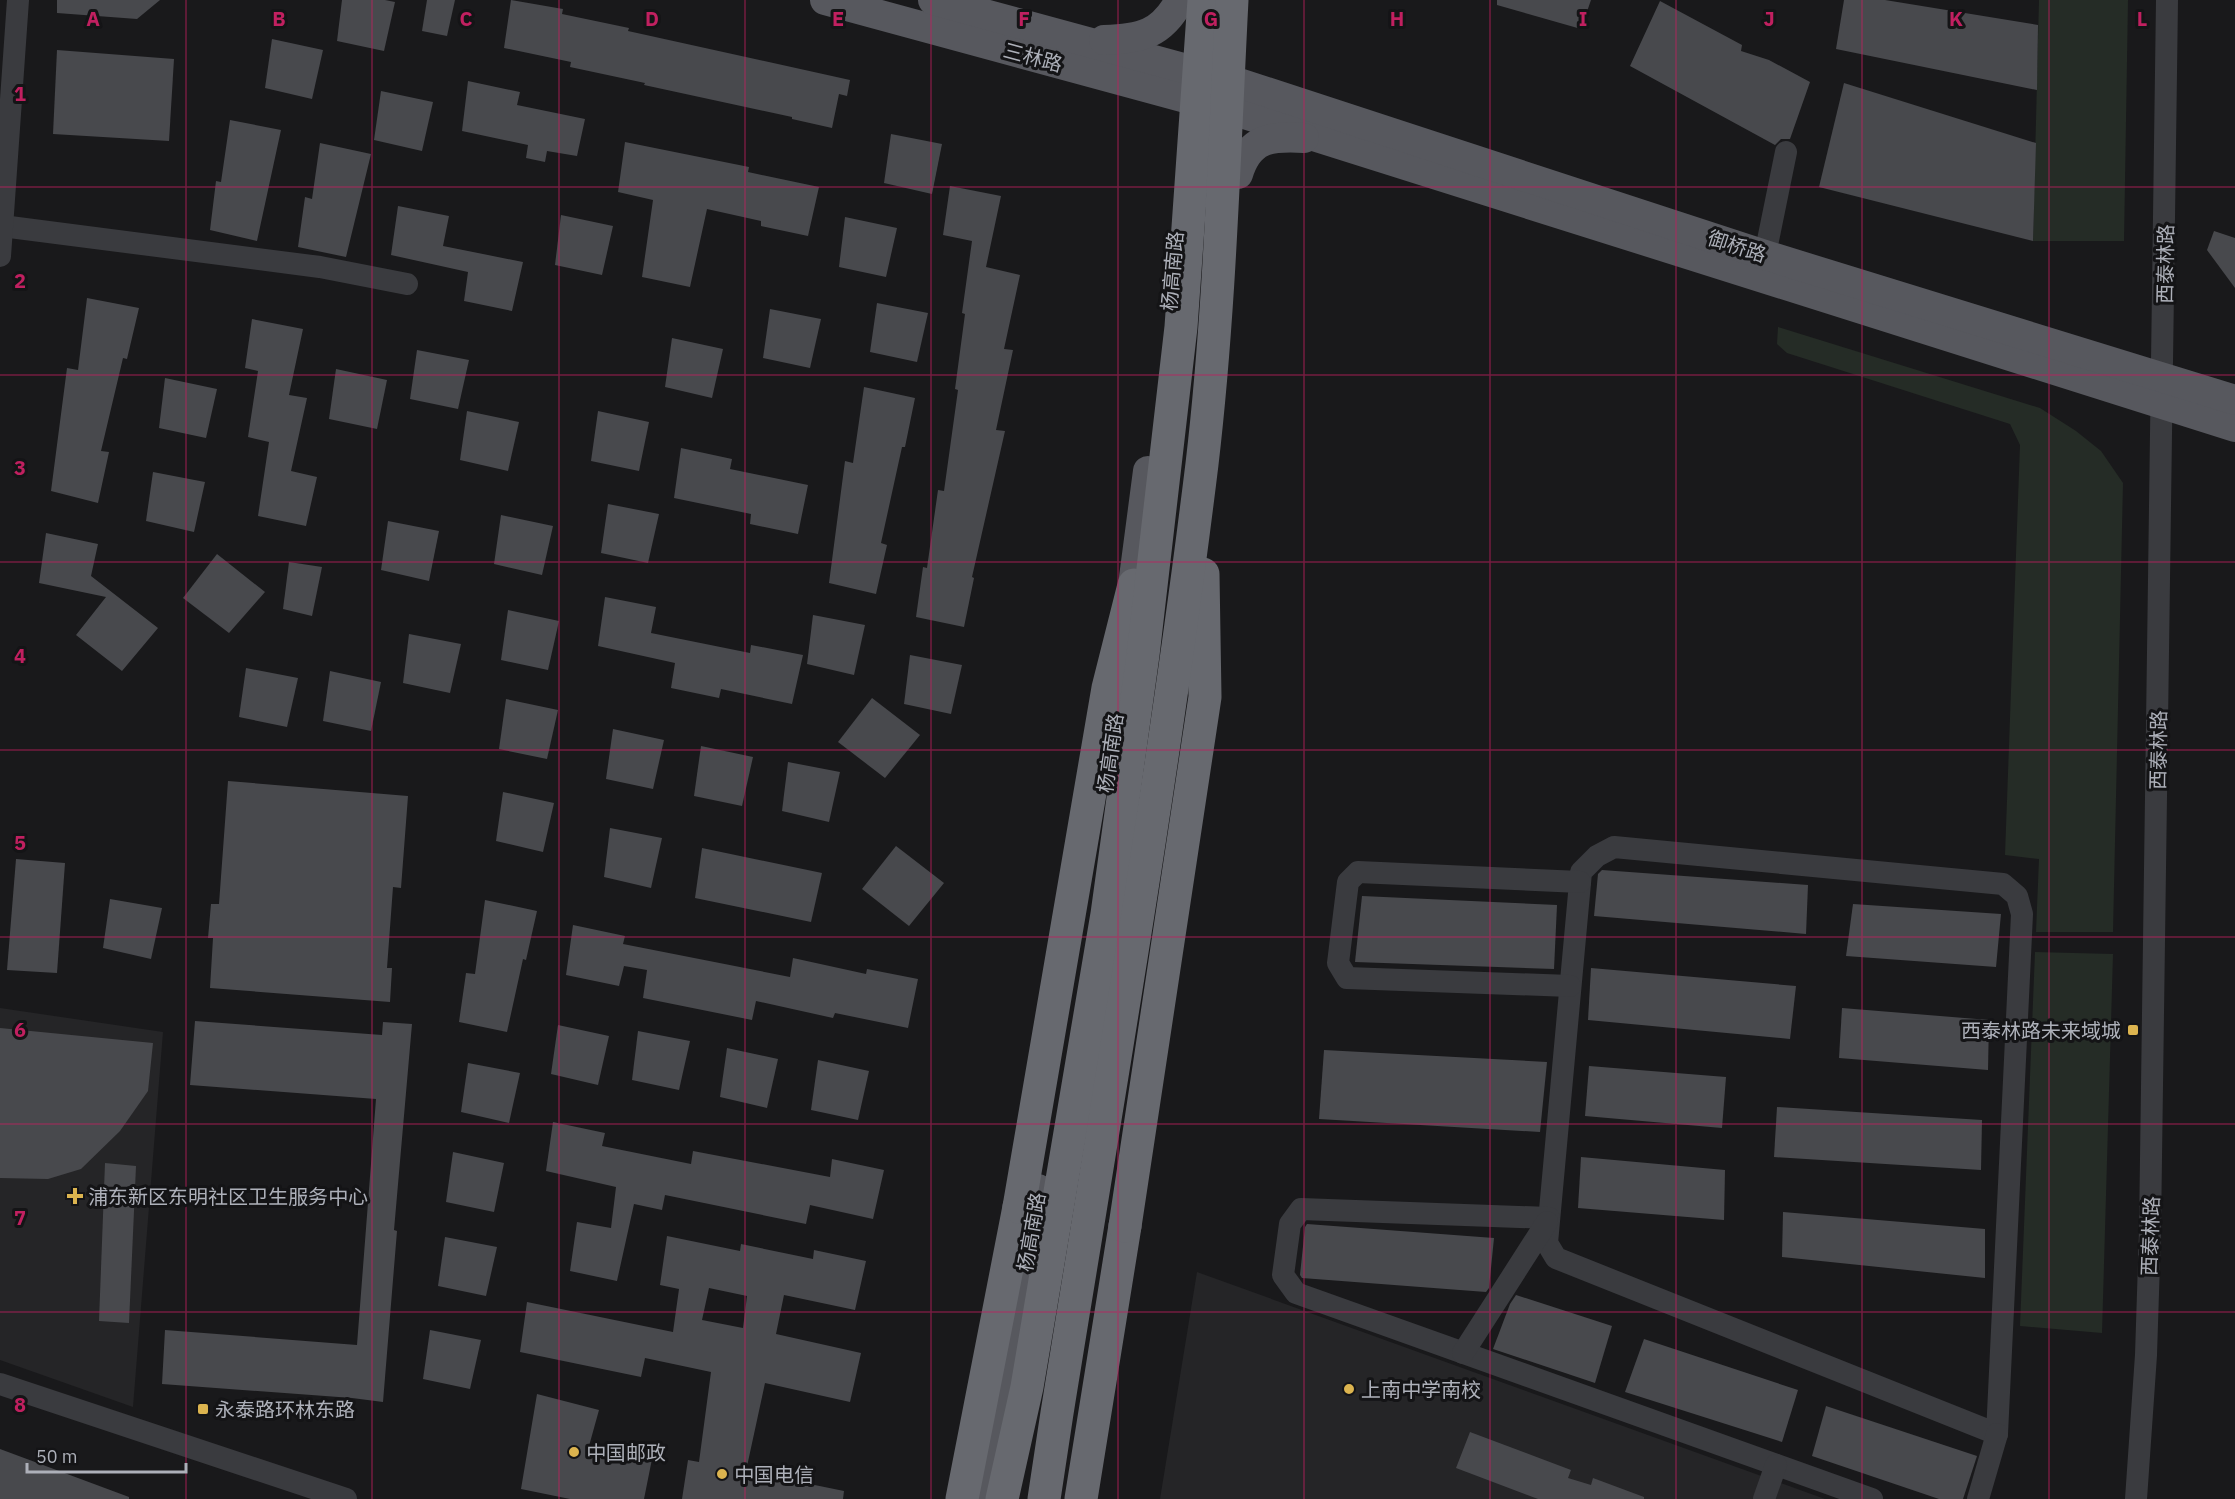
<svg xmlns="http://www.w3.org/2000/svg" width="2235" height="1499" font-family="'IBM Plex Sans','Noto Sans SC',sans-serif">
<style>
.built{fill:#252527}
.green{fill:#252c26}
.building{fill:#48494d;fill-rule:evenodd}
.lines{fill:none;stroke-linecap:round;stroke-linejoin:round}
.minor{stroke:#3a3b3f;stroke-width:22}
.major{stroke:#57585e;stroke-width:30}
.highway{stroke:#67696f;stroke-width:33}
.highway-bridge{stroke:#67696f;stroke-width:33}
.grid{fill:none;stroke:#c12060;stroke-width:1.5;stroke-opacity:0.55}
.poi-dot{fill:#dcb44f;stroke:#141416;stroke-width:2}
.labels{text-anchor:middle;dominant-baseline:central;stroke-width:6;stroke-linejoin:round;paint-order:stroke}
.street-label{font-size:20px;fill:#adb0b9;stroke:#141416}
.poi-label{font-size:20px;fill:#adb0b9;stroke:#141416;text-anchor:start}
.grid-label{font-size:20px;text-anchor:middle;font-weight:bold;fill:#c12060;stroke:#141416;stroke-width:6;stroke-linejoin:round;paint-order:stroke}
</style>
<rect width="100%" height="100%" fill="#19191b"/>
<g class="built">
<path d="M0 1008 163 1032 133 1407 0 1360Z"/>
<path d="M1197 1272 1825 1499H1160Z"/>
</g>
<g class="green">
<path d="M2039 0H2128L2124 241H2033Z"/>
<path d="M1778 327 2040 408 2076 431 2101 451 2123 483 2113 932H2036L2039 859 2005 855 2020 445 2010 424 1787 353 1777 344Z"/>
<path d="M2035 952 2113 954 2102 1333 2020 1326Z"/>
</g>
<g class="building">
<path d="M57 0H160L137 19 57 13Z"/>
<path d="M342 0H385L395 2 384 51 337 41Z"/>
<path d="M427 0H455L447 36 422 31Z"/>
<path d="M511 0 563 9 562 14 629 28 628 31 850 80 847 96 839 94 832 128 792 119V117L644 85 645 83 570 67 571 62 504 48Z"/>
<path d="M1497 0H1591L1581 29 1497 5Z"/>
<path d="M1844 0H1885L2038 25 2037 90 1836 49Z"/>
<path d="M1660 1 1742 45 1741 51 1769 60 1810 82 1790 139H1781L1775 145 1630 66Z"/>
<path d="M272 39 323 50 312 99 265 88Z"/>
<path d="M57 50 174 59 169 141 53 134Z"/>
<path d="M468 81 520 92 517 105 585 119 577 156 547 151 545 162 526 158 528 145 462 131Z"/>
<path d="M1844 83 2036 143 2033 241 1819 187Z"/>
<path d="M381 91 433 102 422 151 374 140Z"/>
<path d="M230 120 281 130 257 241 210 230 216 181 221 182Z"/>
<path d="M891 134 942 144 932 194 884 183Z"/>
<path d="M625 142 749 167 748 172 819 187 808 236 761 226V221L707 209 690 287 642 277 653 200 618 192Z"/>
<path d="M320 143 371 154 346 257 298 247 305 197 312 199Z"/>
<path d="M950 186 1001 196 986 267 1020 275 1004 349 1013 350 996 430 1005 431 972 577 974 578 964 627 916 617 923 567 927 568 938 490 944 491 958 390 955 389 965 314 962 313 972 241 943 235Z"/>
<path d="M398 206 449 216 443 246 523 262 512 311 464 301 468 272 391 255Z"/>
<path d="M561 215 613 226 602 275 555 265Z"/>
<path d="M845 217 897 228 886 277 839 267Z"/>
<path d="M2214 231 2235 238V288L2207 250Z"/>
<path d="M87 298 139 308 127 359 123 358 101 451 109 452 98 503 51 491 67 368 78 370Z"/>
<path d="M877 303 928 313 917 362 870 352Z"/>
<path d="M770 309 821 319 810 368 763 358Z"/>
<path d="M252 319 303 329 289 395 307 398 291 471 317 477 306 526 258 516 269 442 248 437 258 371 245 368Z"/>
<path d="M672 338 723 349 712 398 665 387Z"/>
<path d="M417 350 469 360 458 409 410 399Z"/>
<path d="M336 369 387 380 377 429 329 419Z"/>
<path d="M165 378 217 389 206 438 159 428Z"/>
<path d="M864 387 915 398 905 447H902L881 543 887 545 876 594 829 583 845 461 853 463Z"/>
<path d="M467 411 519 422 508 471 460 460Z"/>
<path d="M598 411 649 422 639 471 591 461Z"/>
<path d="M681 448 732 459 730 469 808 485 798 534 750 524 751 514 674 498Z"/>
<path d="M153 472 205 482 194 532 146 521Z"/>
<path d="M608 504 659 514 648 563 601 553Z"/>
<path d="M501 515 553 526 542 575 494 564Z"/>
<path d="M388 521 439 531 429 581 381 570Z"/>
<path d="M46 533 98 544 91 576 158 628 122 671 76 635 106 597 39 583Z"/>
<path d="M217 554 265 592 229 633 183 598Z"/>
<path d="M289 562 322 567 312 616 283 609Z"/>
<path d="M605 597 656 607 651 633 750 653 751 645 803 655 792 704 721 689 719 698 671 688 675 663 598 646Z"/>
<path d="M508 610 559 621 548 670 501 660Z"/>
<path d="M813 615 865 625 854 675 807 664Z"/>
<path d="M409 634 461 644 450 693 403 683Z"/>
<path d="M910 655 962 665 951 714 904 704Z"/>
<path d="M246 668 298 678 287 727 239 717Z"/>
<path d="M330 671 381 682 371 731 323 721Z"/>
<path d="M872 698 920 735 885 778 838 742Z"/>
<path d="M506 699 558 710 547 759 499 749Z"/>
<path d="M613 729 664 740 653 789 606 779Z"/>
<path d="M701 746 753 757 742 806 694 796Z"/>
<path d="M788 762 840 772 829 822 782 811Z"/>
<path d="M228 781 408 796 401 888 393 887 387 968H392L390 1002 210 988 213 938H208L211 904H219Z"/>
<path d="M503 792 554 803 543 852 496 841Z"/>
<path d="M610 828 662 838 651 888 604 877Z"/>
<path d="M896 846 944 883 909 926 862 889Z"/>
<path d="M702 848 822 873 811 922 695 898Z"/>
<path d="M16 859 65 863 57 973 7 970Z"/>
<path d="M1602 870 1808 885 1806 934 1594 916 1598 874Z"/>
<path d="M1362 896 1557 905 1554 969 1355 962Z"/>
<path d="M110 899 162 908 151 959 103 948Z"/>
<path d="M485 900 537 911 526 960 523 959 507 1032 459 1022 466 973 475 974Z"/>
<path d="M1853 904 2001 914 1996 967 1846 956Z"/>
<path d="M573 925 625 936 623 944 790 977 793 958 866 974 867 969 918 979 908 1028 835 1013 833 1018 756 1001 752 1020 643 998 647 970 624 966 619 986 566 975Z"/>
<path d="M1591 968 1796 986 1790 1039 1588 1020Z"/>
<path d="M1842 1008 1989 1020 1988 1070 1839 1058Z"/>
<path d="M195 1021 382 1035 383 1022 412 1024 394 1230 397 1231 383 1402 352 1398 162 1384 165 1330 357 1345 376 1099 190 1085Z"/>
<path d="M558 1025 609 1036 598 1085 551 1074Z"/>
<path d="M0 1028 153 1043 148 1091 120 1131 81 1169 48 1179 0 1178Z"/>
<path d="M638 1031 690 1041 679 1090 632 1080Z"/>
<path d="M727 1048 778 1059 767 1108 720 1097Z"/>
<path d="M1324 1050 1547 1062 1540 1132 1319 1119Z"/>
<path d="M818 1060 869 1071 858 1120 811 1110Z"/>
<path d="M468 1063 520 1073 509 1123 461 1112Z"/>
<path d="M1589 1066 1726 1077 1722 1128 1585 1116Z"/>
<path d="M1777 1107 1982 1120 1981 1170 1774 1157Z"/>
<path d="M553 1122 605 1133 602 1146 691 1164 693 1151 830 1177 832 1159 884 1170 873 1219 810 1205 806 1224 665 1195 662 1210 634 1204 617 1281 570 1271 577 1222 611 1228 616 1187 546 1171Z"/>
<path d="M453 1152 504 1163 494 1212 446 1202Z"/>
<path d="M1581 1157 1725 1170 1724 1220 1578 1208Z"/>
<path d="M105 1163 136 1166 129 1323 99 1321Z"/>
<path d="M1783 1212 1985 1229V1278L1782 1257Z"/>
<path d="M1307 1224 1494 1238 1489 1288 1486 1292 1302 1278 1300 1275 1305 1227Z"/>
<path d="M667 1236 740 1251 741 1244 813 1259 814 1250 866 1261 855 1310 784 1295 776 1334 861 1353 850 1402 765 1383 746 1471 844 1491 843 1499H682L688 1460 699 1462 711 1372 645 1358 641 1377 520 1352 527 1302 673 1332 679 1289 660 1285ZM709 1288 747 1296 743 1328 702 1320Z"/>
<path d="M445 1237 497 1247 486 1296 438 1286Z"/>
<path d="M1516 1295 1612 1326 1595 1383 1493 1349 1510 1304Z"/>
<path d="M430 1330 481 1340 470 1389 423 1379Z"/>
<path d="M1644 1339 1798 1390 1782 1442 1625 1392Z"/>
<path d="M537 1394 599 1410 589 1446 652 1459 644 1499H570L521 1489Z"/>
<path d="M1826 1406 1977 1456 1963 1499H1939L1812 1456Z"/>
<path d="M1470 1432 1571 1470 1568 1478 1591 1485 1593 1478 1644 1497V1499H1538L1456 1468Z"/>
<path d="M0 1449 129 1497V1499H0Z"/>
</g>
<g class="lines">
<g class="minor">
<path d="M2 226 320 267 407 284"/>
<path d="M1765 255 1786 152"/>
<path d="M0 256 18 0"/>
<path d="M1614 847 2003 884 2017 896 2022 914 1997 1434 1556 1258 1547 1243 1581 872 1597 856Z"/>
<path d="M1570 986 1347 978 1338 963 1348 882 1358 872 1580 882"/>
<path d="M1549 1218 1301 1209 1290 1224 1283 1275 1296 1293 1872 1499"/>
<path d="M1463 1353 1547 1222"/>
<path d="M0 1384 346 1499"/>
<path d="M1764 1499 1776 1465"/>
<path d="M1978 1499 1997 1434"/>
<path d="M2136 1499 2146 1355 2150 1231 2167 0"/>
</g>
<g class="major">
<path d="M825 0 1241 113 2235 427"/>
<path d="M933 0 1242 84 1765 255 2235 400"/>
<path d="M1104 40C1141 39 1162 34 1180 0"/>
<path d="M1238 174C1249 138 1270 136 1304 138"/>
<path d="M1130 608 1148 471"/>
<path d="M983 1499 1004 1391 1038 1189"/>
</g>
<g class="highway">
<path d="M962 1499 1019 1207"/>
<path d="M1081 1499 1125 1226"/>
</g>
<g class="highway-bridge">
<path d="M1019 1207 1108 688 1134 585"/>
<path d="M1125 1226 1205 697 1203 574"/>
<path d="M1002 1499 1027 1387 1107 914 1143 655 1181 327 1204 0"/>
<path d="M1044 1499 1057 1413C1108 1097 1163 782 1202 464 1220 311 1224 155 1232 0"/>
</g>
</g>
<path class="grid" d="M186 0V1499M372 0V1499M559 0V1499M745 0V1499M931 0V1499M1118 0V1499M1304 0V1499M1490 0V1499M1676 0V1499M1862 0V1499M2049 0V1499M0 187H2235M0 375H2235M0 562H2235M0 750H2235M0 937H2235M0 1124H2235M0 1312H2235"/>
<g class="poi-dot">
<rect x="2127" y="1024" width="12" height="12" rx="3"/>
<path d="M72 1187h6v6h6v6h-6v6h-6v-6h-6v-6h6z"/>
<circle cx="1349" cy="1389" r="6"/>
<rect x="197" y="1403" width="12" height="12" rx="3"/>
<circle cx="574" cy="1452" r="6"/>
<circle cx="722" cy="1474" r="6"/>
</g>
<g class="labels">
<g class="street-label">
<text transform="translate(1033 57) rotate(15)">三林路</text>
<text transform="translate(1737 246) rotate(18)">御桥路</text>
<text transform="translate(2165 264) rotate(-89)">西泰林路</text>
<text transform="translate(1172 271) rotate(-85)">杨高南路</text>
<text transform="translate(2158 750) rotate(-89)">西泰林路</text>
<text transform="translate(1110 753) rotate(-82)">杨高南路</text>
<text transform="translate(1031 1232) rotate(-80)">杨高南路</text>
<text transform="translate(2150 1236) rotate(-88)">西泰林路</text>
</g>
<g class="poi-label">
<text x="2121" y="1030" text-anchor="end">西泰林路未来域城</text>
<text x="88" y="1196">浦东新区东明社区卫生服务中心</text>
<text x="1361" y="1389">上南中学南校</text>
<text x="215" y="1409">永泰路环林东路</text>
<text x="586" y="1452">中国邮政</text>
<text x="734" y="1474">中国电信</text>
</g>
</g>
<g class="grid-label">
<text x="93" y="26">A</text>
<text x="279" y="26">B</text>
<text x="466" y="26">C</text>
<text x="652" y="26">D</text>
<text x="838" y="26">E</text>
<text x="1024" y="26">F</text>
<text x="1211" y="26">G</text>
<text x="1397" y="26">H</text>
<text x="1583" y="26">I</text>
<text x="1769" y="26">J</text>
<text x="1956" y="26">K</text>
<text x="2142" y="26">L</text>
<text x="20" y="101">1</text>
<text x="20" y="288">2</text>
<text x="20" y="475">3</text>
<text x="20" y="663">4</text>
<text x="20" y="850">5</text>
<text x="20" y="1037">6</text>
<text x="20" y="1225">7</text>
<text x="20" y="1412">8</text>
</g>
<path d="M27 1463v9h159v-9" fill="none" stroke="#adb0b9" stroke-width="3"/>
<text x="36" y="1463" font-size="18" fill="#adb0b9" stroke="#141416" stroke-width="4.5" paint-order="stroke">50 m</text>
</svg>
